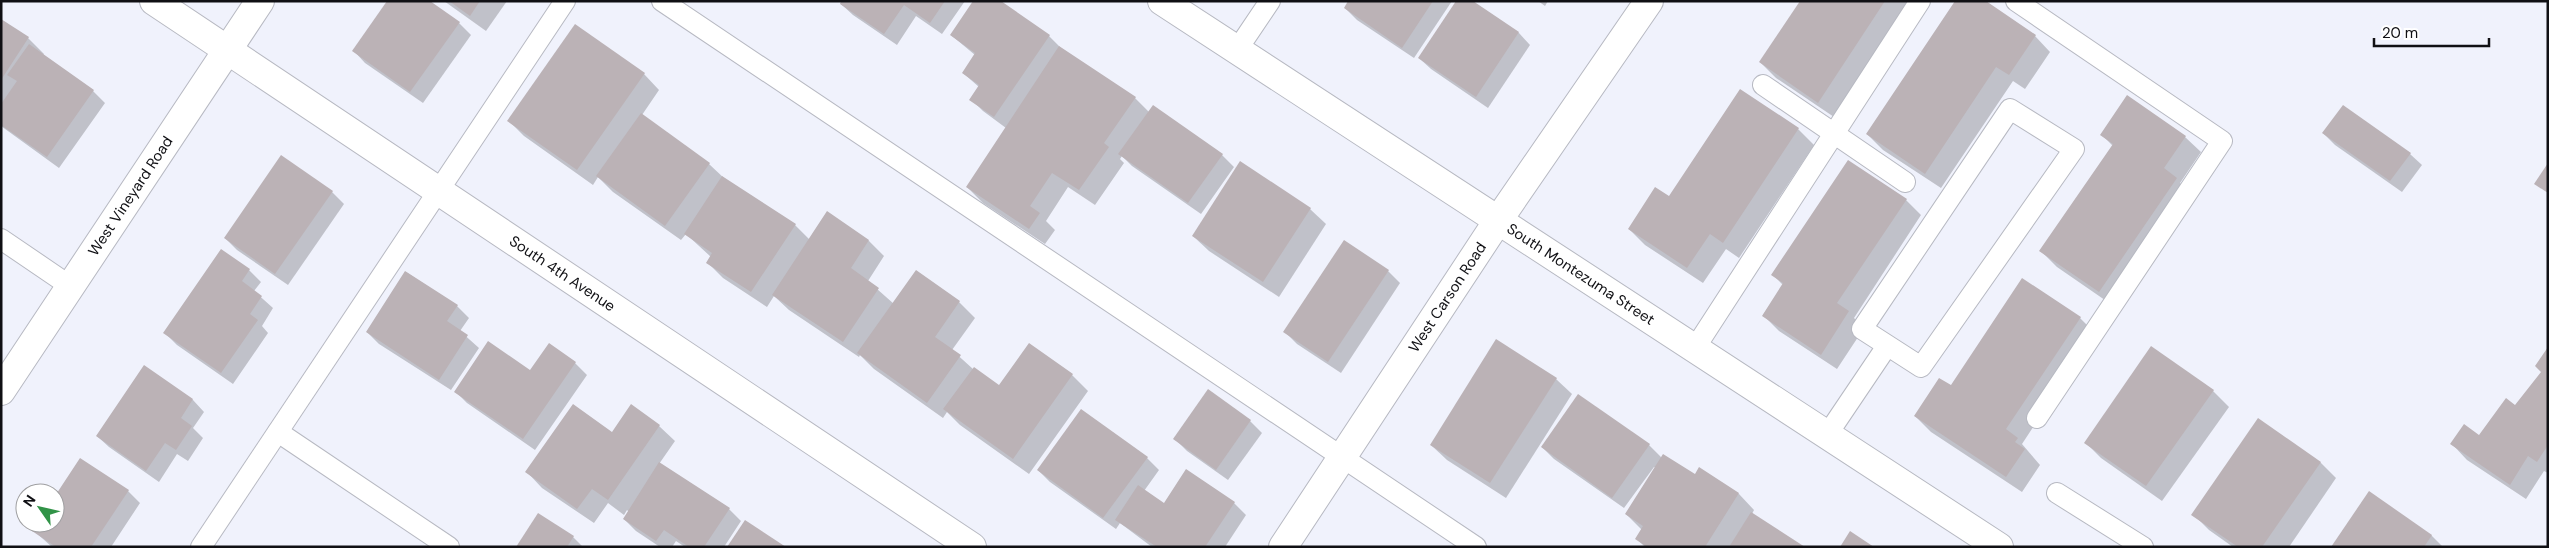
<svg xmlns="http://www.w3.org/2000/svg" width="2549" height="548" font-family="'DM Sans',sans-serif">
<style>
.shadow{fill:#0003}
.building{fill:#bbb2b6}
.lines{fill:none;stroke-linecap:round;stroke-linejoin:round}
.service-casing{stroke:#b7b9c2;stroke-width:22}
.minor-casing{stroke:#b7b9c2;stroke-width:30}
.service{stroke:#fff;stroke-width:20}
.minor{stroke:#fff;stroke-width:28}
.labels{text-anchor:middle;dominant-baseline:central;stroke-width:4.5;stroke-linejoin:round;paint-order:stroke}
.street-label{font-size:15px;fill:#101014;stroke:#fff}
</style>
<rect width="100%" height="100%" fill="#f0f2fc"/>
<g class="shadow">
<path d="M444 1H507L486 31Z"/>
<path d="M843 1H965L942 34 916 16 897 45 853 15 841 4Z"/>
<path d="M999 1 1049 36 1061 48 1135 98 1149 112 1222 155 1234 167 1201 214 1132 166 1122 156 1120 159 1124 163 1095 205 1068 187 1046 221 1055 230 1045 244 983 203 967 187 1006 128 983 111 971 99 979 87 963 73 975 55 951 35Z"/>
<path d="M1350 1H1452L1414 58 1357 20 1345 8Z"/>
<path d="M1471 1 1519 33 1530 45 1488 108 1431 69 1419 58Z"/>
<path d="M1538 1H1548L1545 6Z"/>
<path d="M1802 1H1905L1908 5 1834 117 1776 78 1760 62Z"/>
<path d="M1 21 28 38 44 54 42 56 93 91 105 103 59 168 1 126Z"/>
<path d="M459 23 471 35 423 103 365 63 354 51Z"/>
<path d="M2035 36 2050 52 2025 89 2013 81 1941 188 1883 150 1867 134Z"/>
<path d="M644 74 659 90 642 115 709 164 725 179 795 225 810 240 828 213 869 241 884 256 868 281 894 304 916 272 959 302 975 318 952 350 973 369 999 387 1072 375 1088 391 1029 474 960 425 947 412 943 418 874 369 860 355 859 357 789 310 774 296 767 307 723 278 707 262 711 257 686 234 681 240 613 192 598 177 593 185 524 136 509 121Z"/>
<path d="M1798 129 1814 145 1739 258 1726 249 1703 283 1645 245 1629 229 1670 198Z"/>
<path d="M2323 133 2410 154 2422 165 2402 192 2335 145Z"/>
<path d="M2102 135 2185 137 2201 152 2180 183 2191 194 2115 307 2057 267 2041 251 2113 146Z"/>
<path d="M332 192 344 204 288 285 237 250 225 238Z"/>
<path d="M1906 200 1921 215 1854 318 1864 328 1837 369 1779 331 1763 315 1783 285 1773 275Z"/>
<path d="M1310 209 1326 224 1279 297 1209 251 1193 236Z"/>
<path d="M249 270 261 282 254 291 273 308 262 326 268 333 233 384 177 345 165 333Z"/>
<path d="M1388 271 1400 283 1341 373 1297 344 1285 332Z"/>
<path d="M406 272 457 306 469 318 460 331 479 348 451 390 379 344 367 332Z"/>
<path d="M2080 318 2095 333 2022 444 2040 465 2022 492 1931 432 1915 416 1952 387Z"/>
<path d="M549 345 575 363 587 375 535 450 467 403 455 391 530 372Z"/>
<path d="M2548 350V473L2544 471 2526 499 2467 460 2452 444 2479 436 2515 406 2542 372Z"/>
<path d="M144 367 193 400 204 412 193 428 203 438 188 461 177 454 159 482 109 447 97 436Z"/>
<path d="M1556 379 1572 394 1506 498 1447 460 1431 445Z"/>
<path d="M2213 391 2229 407 2162 501 2101 458 2086 443Z"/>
<path d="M2258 420 2321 463 2336 478 2289 547H2233L2209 530 2193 514Z"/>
<path d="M1250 421 1262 433 1228 480 1187 451 1175 439Z"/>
<path d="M659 426 675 441 659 464 729 509 741 521 724 547H685L676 541 672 547H660L636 531 624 519 629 512 627 510 624 515 608 503 594 523 542 488 527 472 613 433Z"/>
<path d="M1649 445 1662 458 1695 476 1699 469 1739 494 1754 510 1752 514 1803 547H1645L1637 539 1642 530 1626 514 1656 468 1654 467 1624 508 1554 459 1542 447Z"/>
<path d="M1147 458 1159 470 1144 491 1164 504 1234 503 1246 515 1225 547H1152L1120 523 1116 529 1050 482 1038 470Z"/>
<path d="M128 491 140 503 111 547H52L33 530 38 523H55V498Z"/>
<path d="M2431 535 2443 547H2332Z"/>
<path d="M573 537 583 547H518Z"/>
</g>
<g class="building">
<path d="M387 1H430L460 22 410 92 352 51Z"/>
<path d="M449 1H480L470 16Z"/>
<path d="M841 1H945L930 23 904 5 884 34 840 4Z"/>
<path d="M973 1H1001L1050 35 994 117 969 100 979 85 962 73 975 53 950 35Z"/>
<path d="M1348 1H1433L1402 48 1344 8Z"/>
<path d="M1456 1H1473L1519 32 1476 97 1418 58Z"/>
<path d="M1800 1H1885L1818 103 1759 62Z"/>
<path d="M1955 1H1986L2036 35 2009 75 1996 67 1925 174 1866 134Z"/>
<path d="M1 19 29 37 1 80Z"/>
<path d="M575 24 645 73 577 170 507 121Z"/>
<path d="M29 44 94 90 47 157 1 125V104L17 81 7 75Z"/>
<path d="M1059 46 1136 97 1104 143 1109 147 1079 190 1052 173 1030 206 1040 213 1029 229 966 187Z"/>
<path d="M1740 89 1799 128 1723 243 1710 234 1687 268 1628 229 1655 187 1669 196Z"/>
<path d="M2127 95 2186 136 2164 168 2177 178 2099 292 2039 251 2113 144 2100 135Z"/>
<path d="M1153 105 1223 154 1188 203 1118 154Z"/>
<path d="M2343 105 2411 153 2390 181 2322 133Z"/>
<path d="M641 113 710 163 665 226 596 176Z"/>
<path d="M281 155 333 191 275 274 224 238Z"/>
<path d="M1848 160 1907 199 1837 303 1849 311 1821 355 1762 316 1783 283 1771 275Z"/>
<path d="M1240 161 1311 208 1263 282 1192 236Z"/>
<path d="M2548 163V193L2534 184Z"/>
<path d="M722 176 796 224 751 292 706 263 712 253 684 234Z"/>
<path d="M827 211 869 240 851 268 879 288 843 342 772 295Z"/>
<path d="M1344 240 1389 270 1328 362 1283 332Z"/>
<path d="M221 249 250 269 242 281 262 296 250 314 258 320 221 373 163 333Z"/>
<path d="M916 270 960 301 935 337 961 355 927 403 857 353Z"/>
<path d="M405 271 458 305 447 321 468 335 439 380 366 332Z"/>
<path d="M2022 278 2081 317 2006 429 2018 438 2015 442 2025 449 2006 477 1914 416 1939 378 1951 385Z"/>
<path d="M1496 339 1557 378 1490 483 1430 445Z"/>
<path d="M488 341 530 370 549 343 576 362 523 439 454 392Z"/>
<path d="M1029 343 1073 374 1013 459 943 409 974 367 999 385Z"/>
<path d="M2151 346 2214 390 2146 486 2084 443Z"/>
<path d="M2548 347V445L2537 462 2528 456 2510 485 2450 444 2464 424 2479 435 2506 398 2515 405 2541 372 2535 366Z"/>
<path d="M144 365 193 399 181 418 192 426 176 450 165 443 146 471 96 436Z"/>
<path d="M1208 389 1251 420 1216 470 1173 439Z"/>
<path d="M1578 394 1650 444 1612 498 1541 447Z"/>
<path d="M573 404 612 432 631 404 660 425 608 500 592 489 577 509 525 472Z"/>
<path d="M1081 409 1148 457 1103 518 1037 470Z"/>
<path d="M2258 418 2321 462 2262 547H2238L2191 515Z"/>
<path d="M1663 454 1695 474 1699 467 1739 493 1705 547H1647L1635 539 1643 526 1625 514Z"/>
<path d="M80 458 129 490 91 547H56L32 531 37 523H55V496Z"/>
<path d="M659 462 730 508 704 547H689L664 530 656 541 623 519Z"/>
<path d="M1186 469 1235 502 1205 547H1157L1115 520 1138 485 1164 503Z"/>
<path d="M2369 491 2432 535 2424 547H2331Z"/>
<path d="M1751 512 1805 547H1729Z"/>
<path d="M538 513 574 536 567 547H516Z"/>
<path d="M745 520 786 547H727Z"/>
<path d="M1850 531 1874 547H1840Z"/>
</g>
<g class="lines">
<g class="service-casing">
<g id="service">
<path d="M662 1 1476 547"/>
<path d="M2016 1 2222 141 2037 418"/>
<path d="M1237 50 1270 1"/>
<path d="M1763 85 1905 182"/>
<path d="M2010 109 2074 149 1921 367 1862 329Z"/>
<path d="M1 239 70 286"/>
<path d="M1695 348 1920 1"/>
<path d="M278 432 449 547"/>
<path d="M1827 435 1887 346"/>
<path d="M2057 493 2143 547"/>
<path d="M201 547 565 1"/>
</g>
</g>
<g class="minor-casing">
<g id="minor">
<path id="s1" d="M154 1 972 547"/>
<path id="s2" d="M1162 1 1999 547"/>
<path id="s3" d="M1 391 260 1"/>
<path id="s4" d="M1283 547 1499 219 1649 1"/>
</g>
</g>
<use href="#service" class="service"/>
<use href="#minor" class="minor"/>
</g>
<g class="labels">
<g class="street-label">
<text stroke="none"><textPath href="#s3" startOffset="234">West Vineyard Road</textPath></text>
<text stroke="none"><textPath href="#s2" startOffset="500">South Montezuma Street</textPath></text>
<text stroke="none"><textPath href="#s1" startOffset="491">South 4th Avenue</textPath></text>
<text stroke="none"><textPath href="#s4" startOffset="299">West Carson Road</textPath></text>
</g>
</g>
<rect width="2549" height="548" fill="none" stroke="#101014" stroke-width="5"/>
<g transform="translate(40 508) rotate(304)"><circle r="24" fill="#ffffff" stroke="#9f9fa1"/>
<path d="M0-4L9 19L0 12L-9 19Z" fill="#319347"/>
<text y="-8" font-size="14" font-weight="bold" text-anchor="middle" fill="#101014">N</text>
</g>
<path d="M2374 38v8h115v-8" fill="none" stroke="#101014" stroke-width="2.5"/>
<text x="2382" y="38" font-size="15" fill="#101014" stroke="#ffffff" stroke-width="4" paint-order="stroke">20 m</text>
</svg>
